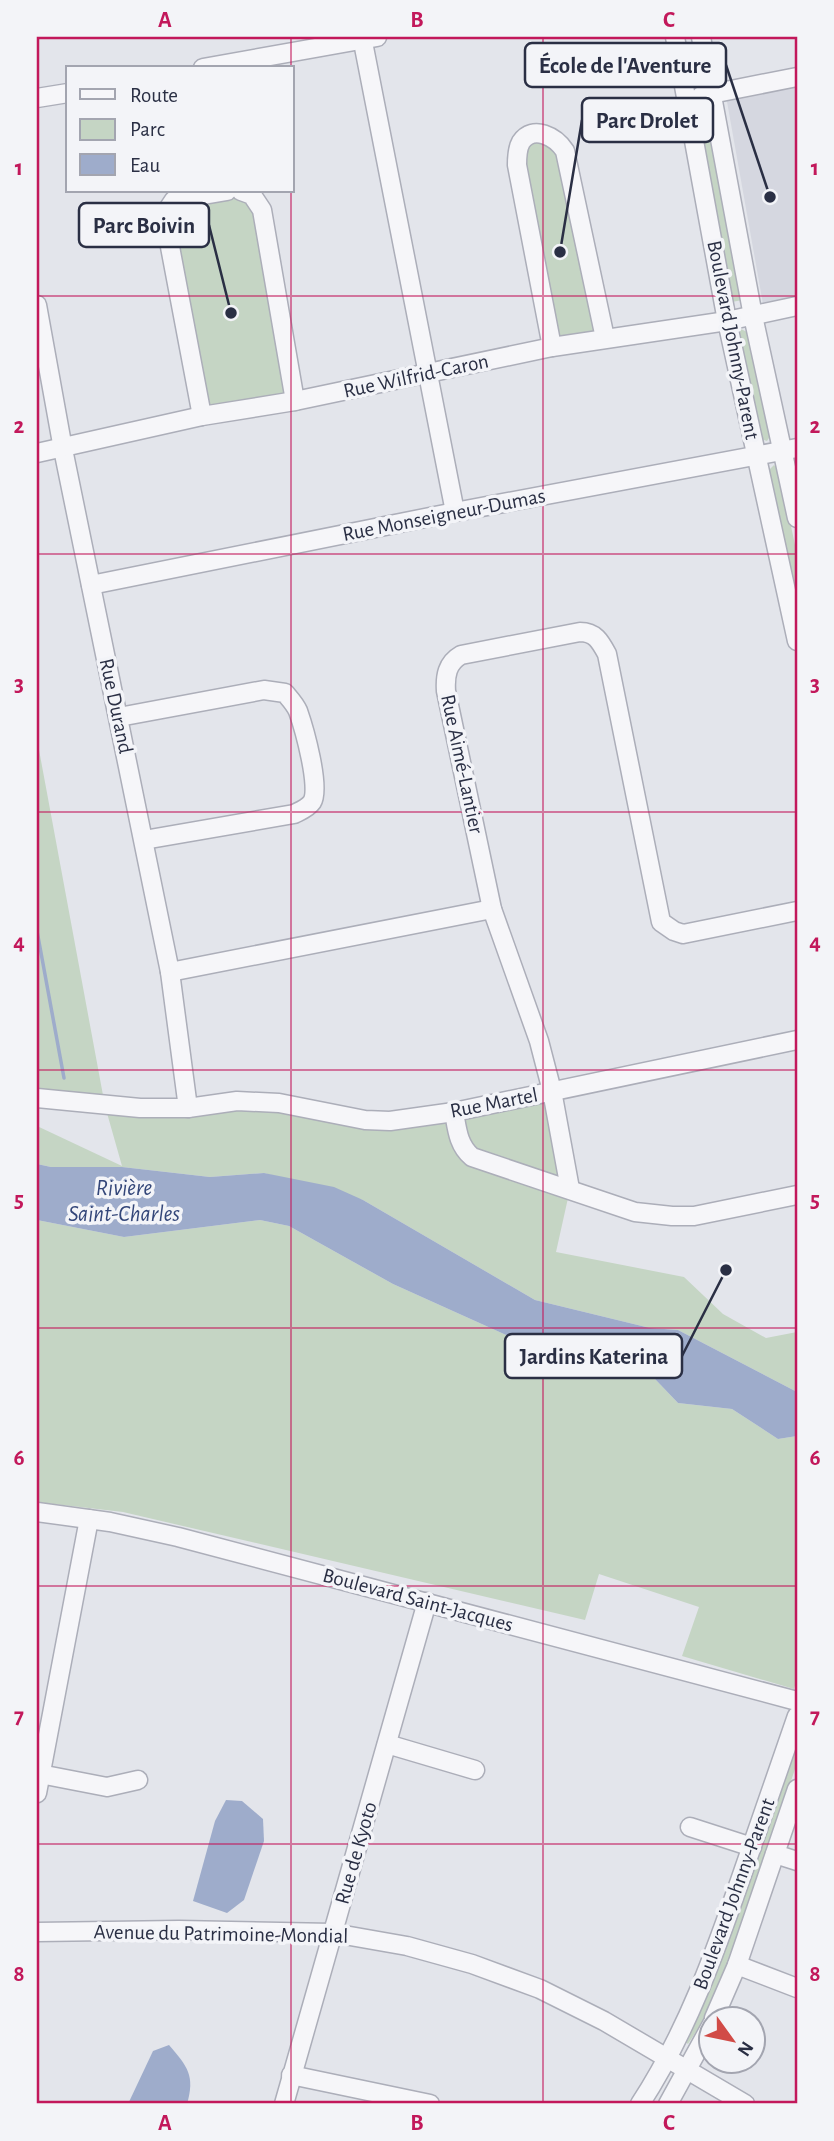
<svg xmlns="http://www.w3.org/2000/svg" width="834" height="2141" font-family="'Alegreya Sans',sans-serif">
<style>
.built{fill:#d5d7e0}
.green{fill:#c5d5c4}
.water{fill:#9eaccb}
.lines{fill:none;stroke-linecap:round;stroke-linejoin:round}
.stream{stroke:#9eaccb;stroke-width:3.5}
.minor-casing{stroke:#acaeb9;stroke-width:21}
.minor{stroke:#f6f6f9;stroke-width:18}
.grid{fill:none;stroke:#c2185b;stroke-width:2;stroke-opacity:0.55}
.labels{text-anchor:middle;dominant-baseline:central;stroke-width:7;stroke-linejoin:round;paint-order:stroke}
.street-label{font-size:21px;fill:#2a2f44;stroke:#f3f4f8}
.water-label{font-size:23px;font-style:italic;fill:#334679;stroke:#f3f4f8}
.leader{fill:none;stroke:#2a2f44;stroke-width:2.5}
.callout-dot{fill:#2a2f44;stroke:#f3f4f8;stroke-width:2.5}
.callout{fill:#f3f4f8;stroke:#2a2f44;stroke-width:2.5}
.callout-label{font-size:23px;text-anchor:middle;font-weight:bold;fill:#2a2f44}
.neatline{fill:none;stroke:#c2185b;stroke-width:2.5}
.grid-label{font-size:23px;text-anchor:middle;font-weight:bold;fill:#c2185b}
</style>
<rect width="100%" height="100%" fill="#e3e5eb"/>
<path class="built" d="M797 82V297L763 304 726 96Z"/>
<g class="green">
<path d="M708 113 742 300 732 302 697 114Z"/>
<path d="M525 138 559 142 605 338 552 347 518 155Z"/>
<path d="M252 195 295 401 202 416 168 206 182 197Z"/>
<path d="M741 329 749 333 771 435 767 441 761 439 738 334Z"/>
<path d="M774 465 779 471 797 554V606L768 471Z"/>
<path d="M37 739 105 1106 237 1101 365 1120 552 1091 570 1189 556 1252 684 1277 723 1314 766 1338 797 1332V1392L678 1330 650 1328 535 1300 363 1200 264 1173 210 1177 122 1167H51L37 1164V1126L122 1166 105 1106 37 1099Z"/>
<path d="M37 1220 124 1237 260 1220 289 1226 393 1284 526 1344 545 1342 633 1356 678 1403 732 1409 778 1439 797 1436V1678L794 1689 682 1656 699 1607 599 1574 585 1620 123 1512 37 1502Z"/>
<path d="M797 1740V1763L733 1955 710 2010 688 2044 684 2041Z"/>
</g>
<g class="water">
<path d="M37 1164 51 1167H122L210 1177 264 1173 334 1187 363 1200 535 1300 650 1328 678 1330 797 1392V1436L778 1439 732 1409 678 1403 633 1356 545 1342 526 1344 393 1284 289 1226 260 1220 124 1237 37 1220Z"/>
<path d="M226 1800 242 1801 263 1819 264 1841 244 1900 227 1913 193 1901 215 1821Z"/>
<path d="M169 2045C188 2067 195 2076 187 2104H128L153 2051Z"/>
</g>
<g class="lines">
<path class="stream" d="M37 931 64 1078"/>
<g class="minor-casing">
<g id="minor">
<path d="M362 37 455 512"/>
<path d="M675 37 727 321 797 641"/>
<path d="M701 37 753 316 797 518"/>
<path d="M203 68 377 37"/>
<path d="M701 96 797 77"/>
<path d="M37 98 68 93"/>
<path d="M241 191 252 195 262 210 295 401"/>
<path d="M37 305 63 449 170 972 188 1108"/>
<path d="M552 347 517 165C517 158 517 149 521 142 533 124 556 137 565 151L605 338"/>
<path d="M202 416 164 215 174 200 227 191"/>
<path d="M37 453 202 416 295 401 552 347 727 321 797 306"/>
<path d="M91 585 455 512 797 448"/>
<path d="M119 717 264 690 285 693C290 699 295 704 298 711 304 728 321 788 312 802 308 808 300 811 294 814L144 840"/>
<path d="M170 972 492 909"/>
<path d="M37 1098 140 1108H188L237 1101 279 1103 365 1120 390 1121 454 1112 797 1040"/>
<path d="M454 1112C457 1129 458 1145 472 1157L635 1212 672 1216H694L797 1195"/>
<path d="M570 1189 552 1091 539 1041 492 909 446 691C445 676 447 663 461 655L580 632C595 632 600 641 607 654L661 922 674 931 683 934 797 911"/>
<path d="M37 1512 110 1522 178 1537 797 1701"/>
<path d="M387 1744 475 1770"/>
<path d="M40 1774 107 1787 138 1780"/>
<path d="M37 1793 89 1519"/>
<path d="M690 1827 752 1847"/>
<path d="M775 1854 797 1861"/>
<path d="M37 1932 179 1930 333 1933 407 1946 472 1964 540 1989 604 2021 745 2104"/>
<path d="M737 1965 797 1988"/>
<path d="M714 2018 737 1965 797 1789"/>
<path d="M291 2075 430 2104"/>
<path d="M284 2104 427 1602"/>
<path d="M640 2104C687 2032 715 1953 743 1872 761 1820 779 1768 797 1716"/>
<path d="M668 2104 712 2024"/>
</g>
</g>
<use href="#minor" class="minor"/>
</g>
<path class="grid" d="M291 37V68M543 37V2104M291 191V2104M37 296H797M37 554H797M37 812H797M37 1070H797M37 1328H797M37 1586H797M37 1844H797"/>
<g class="labels">
<g class="street-label">
<text transform="translate(733 340) rotate(79)">Boulevard Johnny-Parent</text>
<text transform="translate(416 376) rotate(-12)">Rue Wilfrid-Caron</text>
<text transform="translate(444 515) rotate(-11)">Rue Monseigneur-Dumas</text>
<text transform="translate(116 706) rotate(78)">Rue Durand</text>
<text transform="translate(462 764) rotate(78)">Rue Aimé-Lantier</text>
<text transform="translate(494 1103) rotate(-11)">Rue Martel</text>
<text transform="translate(418 1600) rotate(15)">Boulevard Saint-Jacques</text>
<text transform="translate(356 1853) rotate(-74)">Rue de Kyoto</text>
<text transform="translate(734 1894) rotate(-70)">Boulevard Johnny-Parent</text>
<text transform="translate(221 1934) rotate(1)">Avenue du Patrimoine-Mondial</text>
</g>
<g class="water-label">
<text x="124" y="1188">Rivière<tspan x="124" dy="26">Saint-Charles</tspan></text>
</g>
</g>
<path class="leader" d="M770 197L726 65M560 252L582 120M231 313L209 225M726 1270L682 1356"/>
<g class="callout-dot">
<circle cx="770" cy="197" r="7"/>
<circle cx="560" cy="252" r="7"/>
<circle cx="231" cy="313" r="7"/>
<circle cx="726" cy="1270" r="7"/>
</g>
<g class="callout">
<rect x="525" y="43" width="201" height="44" rx="7"/>
<rect x="582" y="98" width="131" height="44" rx="7"/>
<rect x="79" y="203" width="130" height="44" rx="7"/>
<rect x="505" y="1334" width="177" height="44" rx="7"/>
</g>
<g class="callout-label">
<text x="625" y="73">École de l'Aventure</text>
<text x="647" y="128">Parc Drolet</text>
<text x="144" y="233">Parc Boivin</text>
<text x="594" y="1364">Jardins Katerina</text>
</g>
<rect width="834" height="2141" fill="none" stroke="#f3f4f8" stroke-width="77"/>
<rect x="66" y="66" width="228" height="126" fill="#f3f4f8" stroke="#a3a5b0" stroke-width="2"/>
<rect x="80" y="89" width="35" height="10" fill="#f6f6f9" stroke="#a3a5b0" stroke-width="2"/>
<text x="130" y="102" font-size="21" fill="#2a2f44">Route</text>
<rect x="80" y="119" width="35" height="21" fill="#c5d5c4" stroke="#a3a5b0" stroke-width="2"/>
<text x="130" y="136" font-size="21" fill="#2a2f44">Parc</text>
<rect x="80" y="154" width="35" height="21" fill="#9eaccb" stroke="#a3a5b0" stroke-width="2"/>
<text x="130" y="172" font-size="21" fill="#2a2f44">Eau</text>
<g transform="translate(732 2040) rotate(123)"><circle r="33" fill="#f3f4f8" stroke="#a3a5b0" stroke-width="2"/>
<path d="M0-5L12 26L0 18L-12 26Z" fill="#d14b47"/>
<text y="-10" font-size="19" font-weight="bold" text-anchor="middle" fill="#2a2f44">N</text>
</g>
<rect x="38" y="38" width="758" height="2064" class="neatline"/>
<g class="grid-label">
<text x="165" y="27">A</text>
<text x="417" y="27">B</text>
<text x="669" y="27">C</text>
<text x="19" y="175">1</text>
<text x="815" y="175">1</text>
<text x="19" y="433">2</text>
<text x="815" y="433">2</text>
<text x="19" y="691">3</text>
<text x="815" y="691">3</text>
<text x="19" y="949">4</text>
<text x="815" y="949">4</text>
<text x="19" y="1207">5</text>
<text x="815" y="1207">5</text>
<text x="19" y="1465">6</text>
<text x="815" y="1465">6</text>
<text x="19" y="1723">7</text>
<text x="815" y="1723">7</text>
<text x="19" y="1981">8</text>
<text x="815" y="1981">8</text>
<text x="165" y="2130">A</text>
<text x="417" y="2130">B</text>
<text x="669" y="2130">C</text>
</g>
</svg>
